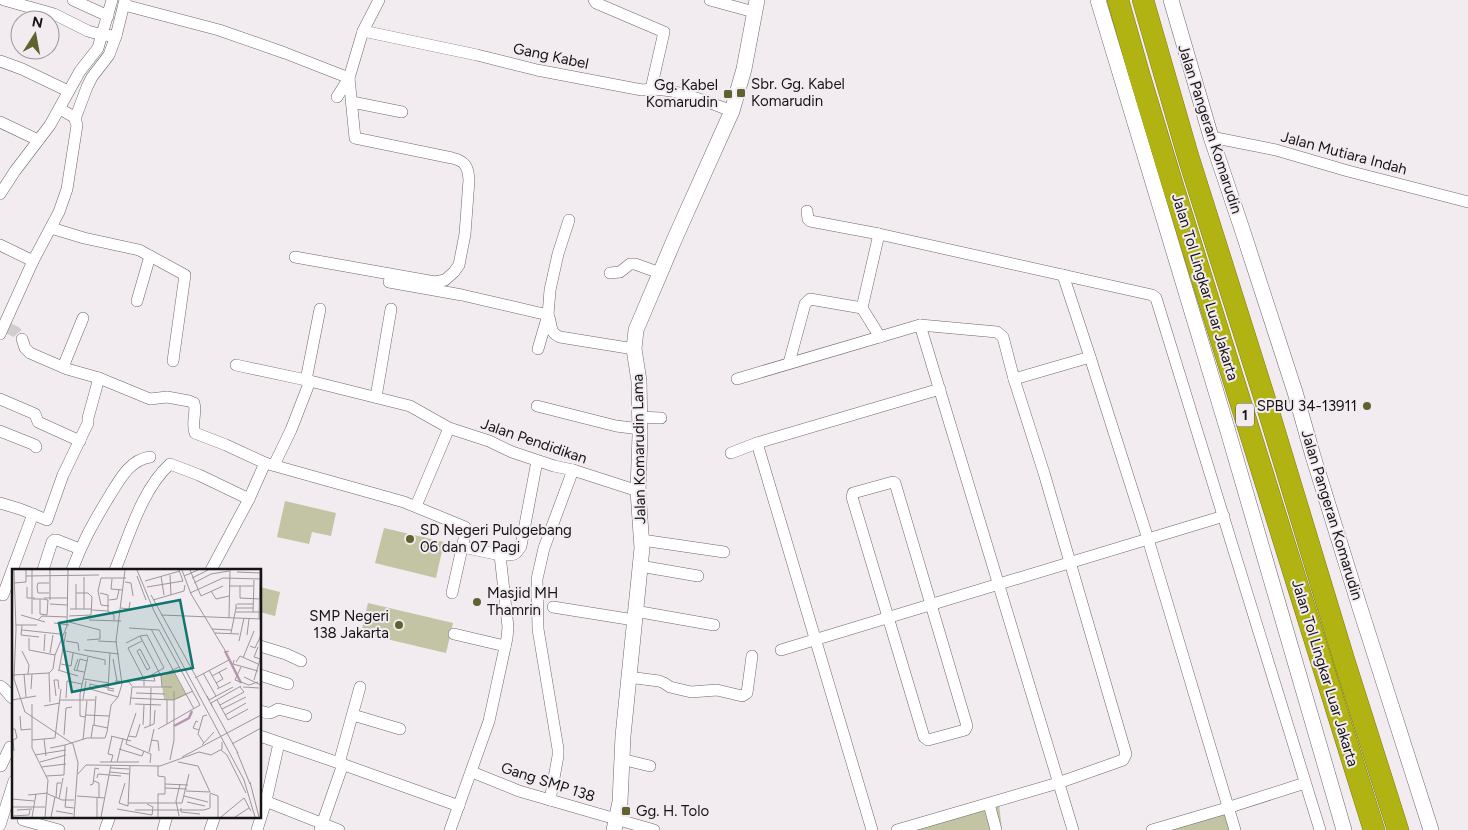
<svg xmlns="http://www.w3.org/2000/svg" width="1468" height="830" font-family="Figtree,sans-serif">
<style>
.green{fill:#c2c4a3}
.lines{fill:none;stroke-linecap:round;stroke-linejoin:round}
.minor-tunnel{stroke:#d1cccf;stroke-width:11;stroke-dasharray:11 5.5;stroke-linecap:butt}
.minor-casing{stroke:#6d676b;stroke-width:12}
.tertiary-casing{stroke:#6d676b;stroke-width:16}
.motorway-casing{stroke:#7b7b13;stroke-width:22}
.minor{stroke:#fff;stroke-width:11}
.tertiary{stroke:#fff;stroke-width:15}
.motorway{stroke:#b1b312;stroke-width:21}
.poi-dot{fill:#60622f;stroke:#f2ecf0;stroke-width:2}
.labels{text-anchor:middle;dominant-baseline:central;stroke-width:4;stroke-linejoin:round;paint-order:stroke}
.shield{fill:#f2ecf0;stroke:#585557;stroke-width:1}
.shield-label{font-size:14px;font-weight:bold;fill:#161416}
.street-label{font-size:15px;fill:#161416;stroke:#f2ecf0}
.poi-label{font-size:15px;fill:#161416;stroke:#f2ecf0;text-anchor:start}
.inset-river{fill:none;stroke:#b996b0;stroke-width:2.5}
.inset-road{fill:none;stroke:#9a9699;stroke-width:1}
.view{fill:#0f766e;fill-opacity:0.15;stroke:#0f766e;stroke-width:2.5}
.inset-edge{fill:none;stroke:#161416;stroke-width:2.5}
</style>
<rect width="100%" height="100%" fill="#f2ecf0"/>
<g class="green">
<path d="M285 501 336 513 331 536 312 532 309 544 277 537Z"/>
<path d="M384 528 444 542 436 578 375 563Z"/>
<path d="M260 587 280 592 275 616 260 612Z"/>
<path d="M368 603 453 623 446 653 361 633Z"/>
<path d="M999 804 1002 830H904Z"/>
<path d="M1227 808 1235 830H1152Z"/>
</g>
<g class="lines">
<path class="minor-tunnel" d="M8 328 16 332 22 339"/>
<g class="minor-casing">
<g id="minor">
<path d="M4 0 54 14 88 31 102 35 116 36 125 0"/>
<path d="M73 0 108 16"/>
<path d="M594 0 596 3 664 32 651 89"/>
<path d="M710 0 754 12"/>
<path d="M124 5 219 30 285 53 349 78 355 138 452 158C465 161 468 166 469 180L465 234 459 265 454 272 445 280 435 282 295 257"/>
<path d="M363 31 477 55 537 70 642 90C672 86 704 101 732 111"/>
<path d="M0 61 22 69 68 91"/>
<path d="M337 97 349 78 363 31 379 0"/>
<path d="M352 102 402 112"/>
<path d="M75 119 87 87 92 77 109 55 116 36"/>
<path d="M0 122 38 140"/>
<path d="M1211 137 1276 150 1348 171 1468 202"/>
<path d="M0 194 15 171 50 125 80 71 98 48 112 0"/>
<path d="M807 211 808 219 810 221 879 234 1152 295 1156 298 1320 830"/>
<path d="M51 228 84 238 139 250 185 275 173 361"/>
<path d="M879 234 862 308 880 337"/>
<path d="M0 245 33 261"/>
<path d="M610 273 620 272 630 264H635L660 273"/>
<path d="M1063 275 1090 357 1148 539 1235 830"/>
<path d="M389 282 462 295 548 315C553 325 548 332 560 337L634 349"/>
<path d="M137 301 150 256"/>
<path d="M0 334 33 261 59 212 67 189 77 125 74 117 60 109"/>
<path d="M22 339 25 348 30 353 67 369 99 378 150 399 167 397 189 401 194 403C197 413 191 423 195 433L226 445 265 463 404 502 465 527 466 530 452 593"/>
<path d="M538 349 548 315 550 290 558 254 569 220"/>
<path d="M789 363 805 304 810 299 862 308"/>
<path d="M236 365 306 380 410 406 449 428 489 441 512 452 554 466 573 470 638 491"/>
<path d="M63 367 83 318"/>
<path d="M737 379 920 325 1073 830"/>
<path d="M1014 379 1090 357"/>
<path d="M306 380 320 309"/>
<path d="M376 397 391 309"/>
<path d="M0 399 35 414 38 422 80 441"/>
<path d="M537 406 616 426 640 429"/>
<path d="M639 417 661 418"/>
<path d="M0 431 35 445 36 447"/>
<path d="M731 453 757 443"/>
<path d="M274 465 291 430 310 381"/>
<path d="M893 482 895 483 967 726 965 730 928 740 924 737 852 497 853 493Z"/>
<path d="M0 503 20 509 47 520 63 475 88 423V418L99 378"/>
<path d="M416 506 449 428"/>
<path d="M642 540 724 552"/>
<path d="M463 547 500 555"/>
<path d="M640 566 698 576"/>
<path d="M43 570 52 542 54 540H57L80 549"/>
<path d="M72 570C82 543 92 525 107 500 118 483 128 460 150 457"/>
<path d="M115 570C129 536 142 489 170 464L199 475 249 499"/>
<path d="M211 570 249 499 265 463"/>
<path d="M3 595 33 514"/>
<path d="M553 607 634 620"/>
<path d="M635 611 714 625"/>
<path d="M454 634 505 646"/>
<path d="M260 646 286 654 301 661"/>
<path d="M781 650 1224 516"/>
<path d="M260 675 288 684"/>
<path d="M628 677 659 681 664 683 670 687 691 692 717 690 742 696 747 693 752 656"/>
<path d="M0 686C6 688 8 696 14 699"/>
<path d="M260 711C271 714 269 714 278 709L306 716"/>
<path d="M353 715 400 729"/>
<path d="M260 736 339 763 459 806"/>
<path d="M621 759 650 766"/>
<path d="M339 763 360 687"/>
<path d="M0 766H1L10 747"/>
<path d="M472 772 519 791 654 830"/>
<path d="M260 799 339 830"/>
<path d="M550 800 558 756V749L538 629 537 579 544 548 573 470"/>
<path d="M989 804 996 830"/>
<path d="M23 820 59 830"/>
<path d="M0 825 14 781"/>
<path d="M105 830 110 816"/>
<path d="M163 830 167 816"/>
<path d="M210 830 215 816"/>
<path d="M257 830 266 801 279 743"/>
<path d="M320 830 343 764"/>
<path d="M450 830 489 721 507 638 508 627 500 555C512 555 515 557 521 546L537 461"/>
<path d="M872 830 757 443 940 389"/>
<path d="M897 830 1058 783 1123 760 1126 754 1044 473 1014 379 1003 337 997 332 920 325"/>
<path d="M1152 830 1227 808 1305 783"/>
</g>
</g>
<g class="tertiary-casing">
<g id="tertiary">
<path d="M1098 0 1227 428 1344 830"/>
<path d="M1171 0 1211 137 1242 229 1295 392 1313 456 1360 608 1431 830"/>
<path d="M614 830 620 802 623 736 642 548 638 491 640 435 639 381 634 349 636 330 675 238 732 111 744 69 757 0"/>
</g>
</g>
<g class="motorway-casing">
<g id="motorway">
<path d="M1118 0 1139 74 1173 186 1374 830"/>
<path d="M1143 0 1188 156 1267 406 1344 660 1398 830"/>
</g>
</g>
<use href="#minor" class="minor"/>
<use href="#tertiary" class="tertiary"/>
<use href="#motorway" class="motorway"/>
</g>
<g class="poi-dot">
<rect x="736" y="88" width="10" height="10" rx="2.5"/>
<rect x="723" y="89" width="10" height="10" rx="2.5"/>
<circle cx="1367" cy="406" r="5"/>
<circle cx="410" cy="539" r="5"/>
<circle cx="477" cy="602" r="5"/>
<circle cx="399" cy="625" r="5"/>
<rect x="621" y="806" width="10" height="10" rx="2.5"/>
</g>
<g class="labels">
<rect class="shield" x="1236" y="403.5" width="18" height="23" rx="4"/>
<g class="shield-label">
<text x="1245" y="415">1</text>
</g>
<g class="street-label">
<text transform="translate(551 56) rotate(12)">Gang Kabel</text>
<text transform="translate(1210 129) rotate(72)">Jalan Pangeran Komarudin</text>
<text transform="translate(1344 153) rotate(15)">Jalan Mutiara Indah</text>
<text transform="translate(1205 287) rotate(73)">Jalan Tol Lingkar Luar Jakarta</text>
<text transform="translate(534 441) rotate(19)">Jalan Pendidikan</text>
<text transform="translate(639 449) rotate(-91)">Jalan Komarudin Lama</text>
<text transform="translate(1332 515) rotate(73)">Jalan Pangeran Komarudin</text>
<text transform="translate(1325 673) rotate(73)">Jalan Tol Lingkar Luar Jakarta</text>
<text transform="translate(548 782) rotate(18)">Gang SMP 138</text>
</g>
<g class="poi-label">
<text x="751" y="84">Sbr. Gg. Kabel<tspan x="751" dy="17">Komarudin</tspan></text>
<text x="718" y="85" text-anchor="end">Gg. Kabel<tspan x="718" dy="17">Komarudin</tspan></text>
<text x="1357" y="406" text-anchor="end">SPBU 34-13911</text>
<text x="420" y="530">SD Negeri Pulogebang<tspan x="420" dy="17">06 dan 07 Pagi</tspan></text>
<text x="487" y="593">Masjid MH<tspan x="487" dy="17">Thamrin</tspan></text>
<text x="389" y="616" text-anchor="end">SMP Negeri<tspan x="389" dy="17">138 Jakarta</tspan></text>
<text x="636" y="811">Gg. H. Tolo</text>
</g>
</g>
<g transform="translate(12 569)">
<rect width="249" height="249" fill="#f2ecf0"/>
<path d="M161 102 174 126 163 131H152L149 108Z" fill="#c2c4a3"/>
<path class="inset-river" d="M213 82 229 114M162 157 177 149 180 142"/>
<path class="inset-road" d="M2 1 4 60 2 110 13 143 61 175 66 194 62 248M20 1V45M125 1 142 42 232 211 243 248M170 1 179 25 214 83 217 82M178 1 189 27 211 17M225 3 249 4M158 6 159 26M14 7 87 6M125 7 134 31M149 7 152 26M172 7 186 1M89 9 86 22 89 36 97 37M89 9H114M180 9 196 1M100 10 99 20 111 21M133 12 168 2M113 13 119 14 121 27M2 14 14 13V1M182 14 199 5 217 2M217 17H241M228 17V29L248 30M15 18V29H23M25 18 26 24H37M25 18 26 14H37M135 18 171 12 167 1M199 22 204 30 217 27M88 24 96 26V42M178 24 211 9 249 10M139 26 226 184M32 29H55M21 30H32L35 31H36L35 46 28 45V30M38 31V1M97 31 105 30 107 21M141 31 172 22 173 16M38 35 55 36M224 35V39H241M225 35H241M109 39 117 40 118 33M58 40H80M64 40V15M72 40V8M80 41 96 42 102 46V51M224 43H248M241 43 242 11M9 46 33 53M149 46 249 50M57 47 79 46 80 28 76 24H64M217 49 218 1M247 50 248 1M26 51 30 47 55 48M77 51 109 52M57 53 88 61V70L75 71M42 54 57 56M4 56H25M10 56 9 66 27 68M117 59 147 61 188 136 155 155M139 60 182 140M200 60 219 61M10 61 48 65M203 64 227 65M219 64 224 39M235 66 237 50M128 67 135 66 152 99 132 110V117M17 69V81L43 86M54 72 66 74 67 82M86 72 105 73M130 72 116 79 132 110M227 72 232 49M114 74 128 67 149 107M238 77 243 79 249 66M246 78 242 88 249 90M128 80 138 99 135 101 125 82ZM72 81 107 85M10 82 17 96 16 105M32 82 33 65M54 82 93 91V96M38 84 41 66M98 84 96 121 102 122M231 89 242 62M66 90 62 101 72 103M101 90 105 112M222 91 221 95 246 102M224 93 228 87 246 95M49 95 59 97 61 84M229 98 223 111 237 116 246 113M41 100 43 86 55 57 56 1M46 101 66 107M47 101 54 63M65 101 68 90 75 92M197 101 207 119M37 104 38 133M191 104 204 127M12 105 14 128M1 106 37 104 41 100M200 107 215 99M232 108 249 116M183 109 217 91M72 110 97 114M123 111 143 112 141 105M242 111 249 87M55 112 70 115M103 112 117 113 120 117M204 114 211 110 207 103M77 115 102 120M78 116V120L106 128M120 118H160M150 118 149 107 167 98M231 118 247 119M19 120 20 105M205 120 219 113M124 124 153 125M44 127 42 111H46L47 120M195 127 197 131 221 118M54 129 55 112M118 129 161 131 181 122M71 130 74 112M0 131 24 127M48 131H83M205 131 216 151 236 140M20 135V179L36 211 33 248M123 135 149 136M118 136 120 118M208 136 232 123 228 118M32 137 48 134M200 137 199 134 229 117M210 140 234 128M74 146 97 147M213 146 234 134M8 147 9 161 19 160M73 148 68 147V125L76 88M186 153 184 152 181 159 187 161M82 156 84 127M131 156 132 136M138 157 139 119M132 159 142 155 143 141M0 160H3L5 169 1 171 2 182M146 160 155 155V131M52 166 54 139 60 138M99 167 119 172M116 167 124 168 128 155M79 169 81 156 96 159M32 170 34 187M20 171 43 169 49 120M71 171 75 132M115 171 114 175 139 185 138 194M115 171 124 144M139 171 146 172 147 182M192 174 186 165 191 147 195 146M220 175 249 159M53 176 75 169H93L95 163 99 136 106 128 110 115 104 72 113 1M190 176 202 163M38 179 53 176M107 180 130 187 132 182M209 181 215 186 234 224M137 183 142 160M225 183 238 215M23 186 54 181M170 188 249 146M158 191 162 171V122M28 193 54 186M88 193H127M99 193 101 186 96 185 100 167M105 193 111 169M166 193 186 197 198 223M29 198 54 195M99 199 117 200M98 203 117 205M66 205 74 196 148 197 187 183 199 186 210 180V173M34 207 52 206 53 176M85 209 86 205 109 207M82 212 87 214V229M238 213 247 248M113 214 107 234 116 237M153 215 176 216M78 216 81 215 83 199 87 200M55 218 53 238 62 239M153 219 175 220M174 222 198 223M198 224 206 227V248M36 225 50 231H62M16 226 36 224M65 227 93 229M172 227 196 233M44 229 45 214H49M0 230 22 232M47 230 51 209M175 233 193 237M116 234H170L177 205M116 237 118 197M0 238H33M169 239V243L188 245M105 240 140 246 141 238 135 235M5 241 20 240M123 241H192L198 239V225M44 242 61 245M0 247 17 246 18 241M167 247 164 232 168 215M20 248 24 225M39 248 43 228M85 248V229M89 248 99 196M146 248V225H153V208L146 207V197M209 248 232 229 239 242M223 248 237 239"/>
<path class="view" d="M168 31 181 99 60 123 47 54Z"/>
<rect width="249" height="249" class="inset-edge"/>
</g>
<g transform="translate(35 35) rotate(11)"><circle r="24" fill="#f2ecf0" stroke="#9a9699"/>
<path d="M0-4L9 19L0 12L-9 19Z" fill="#60622f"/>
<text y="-8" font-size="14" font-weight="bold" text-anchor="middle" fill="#161416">N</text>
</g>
</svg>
